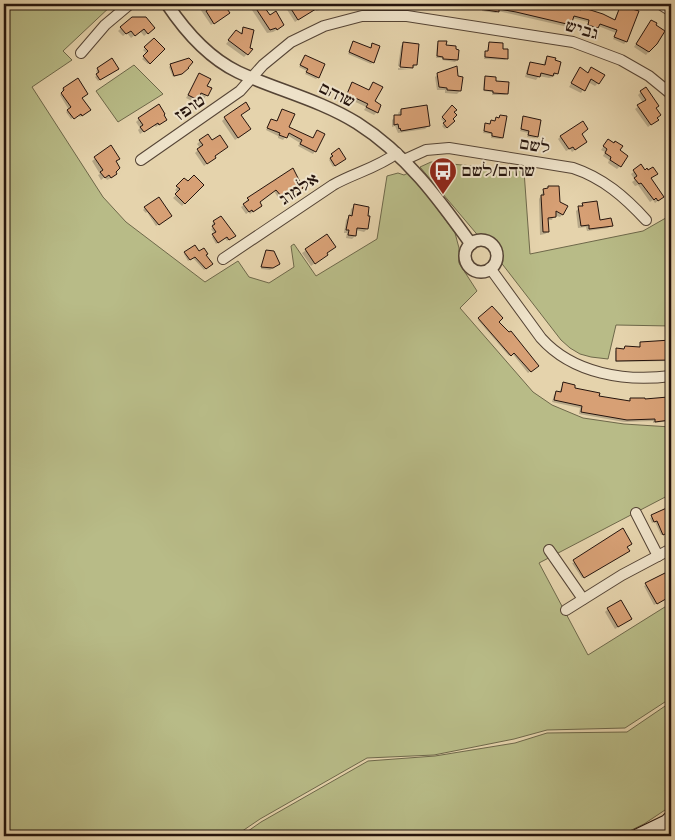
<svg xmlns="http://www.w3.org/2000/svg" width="675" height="840" font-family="Cardo,'Frank Ruhl Libre',serif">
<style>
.green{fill:#b8bb87;stroke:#6e684a}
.shadow{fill:#0003}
.building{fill:#d7a075;stroke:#25140d}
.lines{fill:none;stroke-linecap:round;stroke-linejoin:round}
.minor-casing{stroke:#554435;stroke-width:12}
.tertiary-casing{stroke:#554435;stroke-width:14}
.secondary-casing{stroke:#25140d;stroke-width:16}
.minor{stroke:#eee2c9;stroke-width:10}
.tertiary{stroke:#eee2c9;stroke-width:11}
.secondary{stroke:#eee2c9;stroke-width:14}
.labels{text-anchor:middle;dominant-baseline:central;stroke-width:4;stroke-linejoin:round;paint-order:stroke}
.street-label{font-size:16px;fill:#25140d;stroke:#eee2c9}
.poi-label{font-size:16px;font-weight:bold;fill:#25140d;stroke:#eee2c9;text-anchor:start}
</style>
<rect width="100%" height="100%" fill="#e5d3ac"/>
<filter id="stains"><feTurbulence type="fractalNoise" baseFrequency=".004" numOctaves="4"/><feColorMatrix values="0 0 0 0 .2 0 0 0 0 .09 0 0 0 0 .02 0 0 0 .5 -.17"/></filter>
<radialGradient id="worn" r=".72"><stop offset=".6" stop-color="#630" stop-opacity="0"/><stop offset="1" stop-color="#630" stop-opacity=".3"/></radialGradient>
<g class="green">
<path d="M4 4H113L63 51 72 60 32 87 103 197 126 222 205 282 238 261 249 277 269 283 294 267 291 246 294 244 316 276 377 239 387 176 398 173 404 175 410 172 455 233 459 248V263L477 291 460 308 533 392 552 405 583 418 624 424 671 427V494L539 563 588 655 668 605 671 612V698L625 728 547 730 514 739 434 755 367 758 260 819 235 836H4Z"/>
<path d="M134 65 163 94 118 122 96 91Z"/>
<path d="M431 162 524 171 530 254 643 231 671 215V326L616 325 608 359 591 357 580 354 570 348 561 340 503 265 420 167Z"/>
<path d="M671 702V806L644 824 619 836H241L261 822 368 761 435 756 515 743 547 733 627 732Z"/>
</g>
<g class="shadow">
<path d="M193 4H214L219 11 226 15 211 25 200 9 197 10Z"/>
<path d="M259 4H261L280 28 273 32 267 33 252 10Z"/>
<path d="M285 4H307L311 11 295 22 284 5Z"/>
<path d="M314 4H336L333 7 316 11Z"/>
<path d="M453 4H549L580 11 582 9 614 21 621 4 632 5 626 42 624 44 613 39 616 33 598 26 595 30 586 27 588 22 572 18 568 27 498 11 496 13 482 11V9L452 6Z"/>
<path d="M132 18 150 31 144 36 140 31 131 38 127 33 123 36 118 31Z"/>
<path d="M651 21 656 43 646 55 634 47Z"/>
<path d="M244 29 248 48 251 50 244 57 226 44 234 34H240Z"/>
<path d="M154 40 163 49 148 64 142 59 147 54 143 50Z"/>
<path d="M439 42 457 60 455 62 442 60V58H436L437 44Z"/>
<path d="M353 43 370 49 373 45V62L371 64 348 54Z"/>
<path d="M404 43 415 65 414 67 398 66 401 46Z"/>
<path d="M489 44 501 50 507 58 505 60 484 59V54L487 52 488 46Z"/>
<path d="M671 50V57L667 55Z"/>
<path d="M305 56 318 77 316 79 305 74 307 71 299 67Z"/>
<path d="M548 57 559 62 556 74 553 77 549 78 539 76 536 80 525 77 528 66 531 63 543 66 545 60Z"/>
<path d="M112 60 116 70 98 81 95 77 98 74 96 71Z"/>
<path d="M171 65 187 69 179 75 173 77 169 67Z"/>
<path d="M398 68 410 69 398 70Z"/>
<path d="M591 68 598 83 595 86 588 82 581 93 569 87 578 72 587 74Z"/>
<path d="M438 74 460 91 457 94 445 93V90H437L435 77Z"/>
<path d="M199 75 206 87 210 89 204 99 199 96 194 102 186 98Z"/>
<path d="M486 77 495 82 507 94 505 95H492V92L483 91 484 79Z"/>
<path d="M77 79 81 98 88 112 80 117 78 115 71 119 66 112 69 110 60 95 63 92 62 90 63 89Z"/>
<path d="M352 84 368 91 373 84V102L377 112 374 115 364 110 366 107 345 97Z"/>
<path d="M641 92 655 108 657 120 648 127 635 109 643 103 638 95Z"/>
<path d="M452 107 451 119 453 121 445 129 442 126 445 123 441 119Z"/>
<path d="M401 110 428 126 425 129 398 133 395 126 392 127V120L395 117 399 116 398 113Z"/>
<path d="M282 111 288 128 312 139 315 134V151L313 154 298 146 300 143 287 135 283 140 278 138V136L266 130 271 120 276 122Z"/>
<path d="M240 115 247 132 235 140 222 121 225 118Z"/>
<path d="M500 116 502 138 500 139 491 138V134L483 133 485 124 489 125 491 121 494 122Z"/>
<path d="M524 118 537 137 535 138 527 137 528 133 520 131Z"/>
<path d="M139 119 162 122 156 127 154 125 140 134 138 130 140 128 136 122Z"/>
<path d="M580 134 586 142 572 152 570 149 566 151 558 139 561 136Z"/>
<path d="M200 141 215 158 204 166 195 153 200 148 197 144Z"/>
<path d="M605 144 619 151 620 166 617 169 608 163 609 160 603 156 605 152 601 150Z"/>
<path d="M671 144V152L670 153 667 148Z"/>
<path d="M111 147 115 162V172L113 177 107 180 105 177 101 180 98 175 100 174 92 161Z"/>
<path d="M332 155 343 160 333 167 329 160 331 158 330 156Z"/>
<path d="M641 166 644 172 654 176 650 179 659 200 655 203 653 200 650 202 638 185 635 186 632 182 635 180 631 174Z"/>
<path d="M292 170 299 190 292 195 290 192 279 199 274 191 258 202V208L250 214 249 212 246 214 241 207 247 203 246 201 248 199Z"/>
<path d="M184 180 188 183 202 185 182 206 173 198 178 193 175 190Z"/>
<path d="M544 190 558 203 562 215 560 217 554 215 552 220H547L548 232 545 234 540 235 539 199Z"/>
<path d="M583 204 599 221 611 225 608 228 587 231 586 227 578 228 576 211Z"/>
<path d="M354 206 367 229 364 232 356 230 355 236 352 239 346 238 347 233H344L346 220 350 216 351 209Z"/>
<path d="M145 208 169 218 156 226 147 212 146 213 143 210Z"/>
<path d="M221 217 232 237 227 241 225 238 216 244 212 237 215 234 211 229 214 227 212 224Z"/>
<path d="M327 236V255L311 266 302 253Z"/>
<path d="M199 252 205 255 209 266 204 270 193 258 188 261 184 254 185 253Z"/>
<path d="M267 252 276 266 270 270 261 269Z"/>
<path d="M492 308 497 322 537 366 528 373 512 353 509 356 478 320Z"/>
<path d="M671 341V361L615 362V351L617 350H623L626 347 639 348 641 343Z"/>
<path d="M563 384 573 389 598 397 628 402 631 400H671V421L653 423V421L624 422 579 414 580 408 552 402 554 395 556 392 559 393Z"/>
<path d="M671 506V530L661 535 655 522 652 523 650 518Z"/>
<path d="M626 547V552L582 578 572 563Z"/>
<path d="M671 571V591L668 593 670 596 654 605 644 586Z"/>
<path d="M608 609 631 619 615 629 605 612Z"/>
</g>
<g class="building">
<path d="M216 4 219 9 225 6 230 13 214 24 206 11Z"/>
<path d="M253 4H262L270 15 276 11 284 25 277 30 276 28 270 30Z"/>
<path d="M288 4H324L298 20Z"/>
<path d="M473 4H559L581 10V7L603 14 615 20 621 4H634L632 9 639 11 627 42 614 37 617 30 600 24 598 28 588 25 589 20 574 16 571 25 516 12 499 9V12L473 8Z"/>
<path d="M132 17H146L155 28 148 34 144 29 135 36 131 31 126 34 120 27Z"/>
<path d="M651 20 657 23 656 25 665 31 657 44 649 52 636 44Z"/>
<path d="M243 27 254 30 250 48 253 49 248 55 228 40 236 30 242 34Z"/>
<path d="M154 38 165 49 150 64 143 56 148 51 144 47Z"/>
<path d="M353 41 371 48 372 43 380 46 374 63 349 52Z"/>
<path d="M438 41H447L446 45 456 46V49L459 50 458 60 443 59V57L437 56Z"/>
<path d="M403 42 419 44 417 65H413V68L400 67Z"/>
<path d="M489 42 503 43V49H508V59L485 57V51H488Z"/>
<path d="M305 55 325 64 319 78 306 72 308 69 300 65Z"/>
<path d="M547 56 556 58 555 60 561 62 558 74 554 73 553 76 541 73 540 77 527 74 530 62 545 65Z"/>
<path d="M112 58 119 69 100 80 96 74 99 72 97 68Z"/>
<path d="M189 58 193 62 188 68H189L182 74 174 76 170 64Z"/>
<path d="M457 66 458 76 463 77 461 91 447 90V88L439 87 437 73Z"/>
<path d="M580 67 588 73 591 67 605 75 599 84 591 79 585 91 571 83Z"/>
<path d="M199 73 211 79 207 86 212 88 208 96 201 93 198 100 188 95Z"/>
<path d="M485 76 496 77V81L509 82 508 94 493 93V91L484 90Z"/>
<path d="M78 78 88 94 82 98 91 110 82 116 81 114 74 119 67 110 71 107 61 93 64 90 63 88Z"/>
<path d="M352 82 369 90 373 82 383 87 375 101 381 105 378 113 366 107 368 104 347 94Z"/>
<path d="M646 87 659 106 656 108 661 115 657 118 659 120 651 125 637 105 646 100 640 91Z"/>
<path d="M246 102 250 109 241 115 251 129 238 138 224 117Z"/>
<path d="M159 104 165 114 164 115 167 120 159 125 158 123 144 132 140 127 143 125 138 118Z"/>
<path d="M427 105 430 126 401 131 400 128 399 129 398 124 394 125V115H401V109Z"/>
<path d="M452 105 457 110 454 112 457 115 453 119 455 121 447 128 443 123 446 121 442 117Z"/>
<path d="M282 109 295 114 289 127 313 138 317 130 325 134 316 152 300 144 302 140 289 133 287 138 279 135 280 133 267 128 271 119 277 121Z"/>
<path d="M500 115 507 116 503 138 492 136V133L484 131 485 123 490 124 491 120 495 121 496 117 499 118Z"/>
<path d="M523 116 541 120 538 137 528 135 529 131 521 129Z"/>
<path d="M583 121 588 129 582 134 587 142 575 150 573 147 569 149 560 136Z"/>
<path d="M208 134 212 140 220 135 228 147 215 156 216 158 207 164 197 149 203 145 199 140Z"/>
<path d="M608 139 614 143 615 141 623 146 620 150 628 156 621 167 610 160 611 157 605 153 607 149 603 146Z"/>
<path d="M111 145 120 159 116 161 120 168 116 172 117 174 111 178 109 175 105 178 100 172 103 170 94 157Z"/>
<path d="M339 148 346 159 335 166 330 158 333 156 331 154Z"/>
<path d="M641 164 645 170 647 168 648 170 653 167 658 174 651 178 664 197 658 201 656 198 654 200 641 183 639 184 634 178 637 176 633 170Z"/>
<path d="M293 168 303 188 295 194 293 190 282 197 276 190 260 202 262 206 253 212 252 210 249 212 243 204 249 200 247 198Z"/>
<path d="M194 175 204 185 185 204 175 194 180 189 176 186 184 178 188 181Z"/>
<path d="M548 186H559L560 202 568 206 563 215 556 211V217L548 218 549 232H543L541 195H544L543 189 548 188Z"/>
<path d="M159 197 172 216 159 225 144 207Z"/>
<path d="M597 201 600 220 611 218 613 226 589 229V225L581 226 578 206H583L582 203Z"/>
<path d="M354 204 369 207 368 216H370L368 229 357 228 356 236 348 235 349 230H346L349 215 352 216Z"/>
<path d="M221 216 236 236 229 240 227 237 218 243 212 234 216 232 212 226 215 224 213 221Z"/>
<path d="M327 234 336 247 327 253 328 255 315 264 305 249Z"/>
<path d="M195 245 199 251 204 248 208 254 206 255 213 264 206 269 195 257 190 260 184 252Z"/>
<path d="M266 250 274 251 280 264 273 268 261 267Z"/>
<path d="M492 306 503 318 499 322 509 332 511 331 539 366 531 372 514 353 511 356 478 318Z"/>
<path d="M671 340V360L616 361V348L624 349 625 346 640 347V342Z"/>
<path d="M563 382 575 385V388L600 393 599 396 630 401V398H645V399L668 397 670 420 655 422V419L627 420 581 412 582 406 554 400 556 391 561 392Z"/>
<path d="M671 506V531L663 535 657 521 654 522 651 515Z"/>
<path d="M623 528 632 544 627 547 630 551 584 578 573 560Z"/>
<path d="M671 570V596L657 604 645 583Z"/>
<path d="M621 600 632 619 618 627 607 608Z"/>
</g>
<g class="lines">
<g class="minor-casing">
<g id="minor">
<path d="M660 4 671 11"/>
<path d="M81 53 105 25 130 4"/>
<path d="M141 160 240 91 263 65 291 42 324 26 362 16H407L573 42 621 60 649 76 671 94"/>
<path d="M404 160 426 150 449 148 573 168C603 178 625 197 646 220"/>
<path d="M223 259 333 185C354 173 377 168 397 153"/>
<path d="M490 268 541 338C573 374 626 382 671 376"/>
<path d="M636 513 658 556"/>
<path d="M549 550 583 599"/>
<path d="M566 610 622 575 671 549"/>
</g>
</g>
<g class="tertiary-casing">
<g id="tertiary">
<path d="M167 4C185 31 209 58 238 72 277 90 320 100 357 123 406 154 438 198 471 244"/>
<circle cx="481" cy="256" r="16"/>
</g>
</g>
<g class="secondary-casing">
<path id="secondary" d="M638 836 667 822 671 818"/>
</g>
<use href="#minor" class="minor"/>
<use href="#tertiary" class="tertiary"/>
<use href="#secondary" class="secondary"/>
</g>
<defs>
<g id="bus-pin" transform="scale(1.4375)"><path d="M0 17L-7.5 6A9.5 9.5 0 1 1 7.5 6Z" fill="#8f2418" stroke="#eee2c9"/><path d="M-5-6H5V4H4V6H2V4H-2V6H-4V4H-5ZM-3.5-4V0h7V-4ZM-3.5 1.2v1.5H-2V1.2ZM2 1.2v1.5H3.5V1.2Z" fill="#fff"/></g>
</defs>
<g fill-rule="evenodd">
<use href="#bus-pin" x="443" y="171"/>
</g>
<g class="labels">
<g class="street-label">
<text transform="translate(582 30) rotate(16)">גביש</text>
<text transform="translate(337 95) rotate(26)">שוהם</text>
<text transform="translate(190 108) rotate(-35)">טופז</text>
<text transform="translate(535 146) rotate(9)">לשם</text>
<text transform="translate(299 189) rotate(-34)">אלמוג</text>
</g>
<g class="poi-label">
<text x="462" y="171">שוהם/לשם</text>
</g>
</g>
<rect width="675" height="840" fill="none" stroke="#e5d3ac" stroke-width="20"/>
<rect x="5" y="5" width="665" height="830" fill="none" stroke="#25140d" stroke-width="2.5"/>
<rect x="10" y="10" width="655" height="820" fill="none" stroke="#25140d"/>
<rect width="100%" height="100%" filter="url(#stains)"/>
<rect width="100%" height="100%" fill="url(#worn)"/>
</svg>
